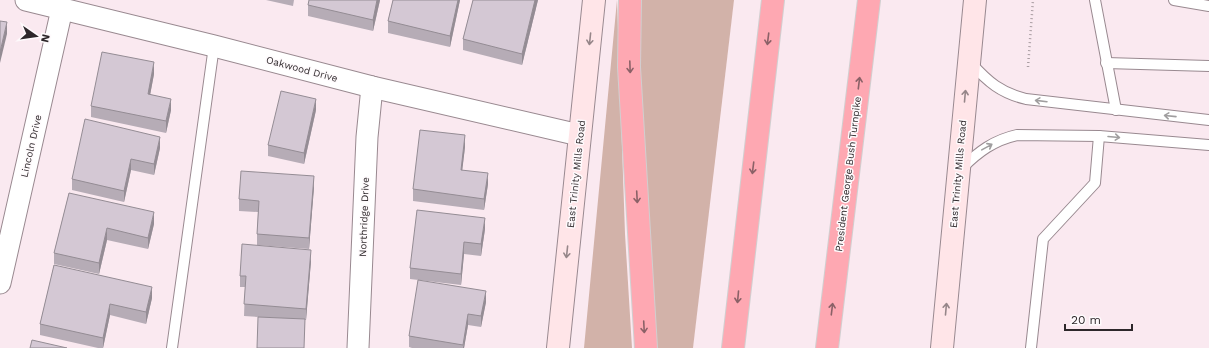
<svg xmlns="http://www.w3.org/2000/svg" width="1209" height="348" font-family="'Work Sans',sans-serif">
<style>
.green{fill:#d2b2a9}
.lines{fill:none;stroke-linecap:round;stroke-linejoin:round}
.lane-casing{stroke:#998990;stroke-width:12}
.street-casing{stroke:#998990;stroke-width:23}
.secondary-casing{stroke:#998990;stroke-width:24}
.highway-casing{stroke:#d1cfd0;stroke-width:24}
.path{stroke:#aa9ea3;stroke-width:2.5;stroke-dasharray:1 3;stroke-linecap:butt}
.lane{stroke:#fff;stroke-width:10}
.street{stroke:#fff;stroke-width:21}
.secondary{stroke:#ffe5e8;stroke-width:22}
.highway{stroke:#fea8b2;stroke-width:22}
.wall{fill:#b6acb6}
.shaded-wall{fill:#948c94}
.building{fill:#d4c8d4;stroke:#948c94}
.oneway{stroke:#968689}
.oneway2{stroke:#8b6167}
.oneway3{stroke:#a09e9f}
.labels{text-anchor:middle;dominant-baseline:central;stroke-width:3;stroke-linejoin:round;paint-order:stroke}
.street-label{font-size:10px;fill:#2d272a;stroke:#fefafc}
</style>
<rect width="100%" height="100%" fill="#fae9f0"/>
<g class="green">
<path d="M617 0 625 234 632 348H584Z"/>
<path d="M640 0H734L693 348H657L639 53Z"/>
</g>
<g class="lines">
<g class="lane-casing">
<g id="lane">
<path d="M1095 0 1116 110"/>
<path d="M1174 0 1209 6"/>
<path d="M971 63C988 82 1001 93 1026 99L1209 120"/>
<path d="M1106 63 1209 66"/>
<path d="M962 168C978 152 994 140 1017 135L1099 136 1209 145"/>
<path d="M172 348 214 46"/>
<path d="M1031 348 1043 239 1095 183 1099 136"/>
</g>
</g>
<g class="street-casing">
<g id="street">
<path d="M26 0 214 46 372 87 579 135"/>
<path d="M0 283 62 9"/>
<path d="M358 348 367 137 372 87"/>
</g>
</g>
<g class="secondary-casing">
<g id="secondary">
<path d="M558 348 594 0"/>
<path d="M942 348 975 0"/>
</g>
</g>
<g class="highway-casing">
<g id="highway">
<path d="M630 0 629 67 646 348"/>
<path d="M733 348 773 0"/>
<path d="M827 348 869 0"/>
</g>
</g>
<path class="path" d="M1028 67 1033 0"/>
<use href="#lane" class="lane"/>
<use href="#street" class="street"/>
<use href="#secondary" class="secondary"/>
<use href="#highway" class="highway"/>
</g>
<g class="wall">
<path d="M266 0H294L293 6Z"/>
<path d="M309 0H380L373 31 308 16V5Z"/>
<path d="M393 0H460L450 47 388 33V21Z"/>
<path d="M473 0H538L522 65 463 50V39Z"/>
<path d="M154 74 150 95 171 110 166 133 91 117V106Z"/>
<path d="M316 110 304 164 268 156V145Z"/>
<path d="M465 147 462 170 488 184 484 210 413 201V189Z"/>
<path d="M160 148 154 175 131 170 124 202 72 190V179Z"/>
<path d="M314 187 309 249 257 245V234L258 212 239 211V199Z"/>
<path d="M69 193 154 224 148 249 107 240 99 274 54 264V253Z"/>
<path d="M485 229 481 256 464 254 461 285 410 279V268Z"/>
<path d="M311 261 306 320H305V330L275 318 244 316 245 287H240V276Z"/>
<path d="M54 265 152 298 146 324 110 315 103 348H98L40 335V324Z"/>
<path d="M486 302 481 327 468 325 464 348H412L409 347V336Z"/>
</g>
<g class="shaded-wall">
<path d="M377 0H380L373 31V20Z"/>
<path d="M458 0H460L450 47V36Z"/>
<path d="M535 0H538L522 65V54Z"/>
<path d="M7 22V34L0 63V52Z"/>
<path d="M154 62V74L148 106V94Z"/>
<path d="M171 99V110L166 133V121Z"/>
<path d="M316 99V110L304 164V153Z"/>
<path d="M465 135V147L461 181V170Z"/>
<path d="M160 137V148L154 175V164Z"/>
<path d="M131 159V170L124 202V191Z"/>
<path d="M488 173V184L484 210V199Z"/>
<path d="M314 176V187L309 249V238Z"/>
<path d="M154 212V224L148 249V238Z"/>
<path d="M485 218V229L481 256V244Z"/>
<path d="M107 228V240L99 274V263Z"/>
<path d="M464 242V254L461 285V274Z"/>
<path d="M311 250V261L306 320V309Z"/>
<path d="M152 287V298L146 324V312Z"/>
<path d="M486 291V302L481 327V316Z"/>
<path d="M110 304V315L103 348V338Z"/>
<path d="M468 314V325L464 348H463Z"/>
</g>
<g class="building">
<path d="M309 0H377L373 20 308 5Z"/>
<path d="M393 0H458L450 36 388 21Z"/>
<path d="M473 0H535L522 54 463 39Z"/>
<path d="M0 21 7 22 0 52Z"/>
<path d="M102 52 154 62 148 94 171 99 166 121 91 106Z"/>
<path d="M281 91 316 99 304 153 268 145Z"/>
<path d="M85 119 160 137 154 164 131 159 124 191 72 179Z"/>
<path d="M420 130 465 135 461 170 488 173 484 199 413 189Z"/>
<path d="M241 171 314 176 309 238 257 234 259 201 239 199Z"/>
<path d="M69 193 154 212 148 238 107 228 99 263 54 253Z"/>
<path d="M417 210 485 218 481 244 464 242 461 274 410 268Z"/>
<path d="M242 244 311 250 306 309 244 304 246 276H240Z"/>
<path d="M54 265 152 287 146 312 110 304 103 338 40 324Z"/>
<path d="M418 280 486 291 481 316 468 314 463 345 409 336Z"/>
<path d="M258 317 305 319 304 348H257Z"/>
<path d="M32 340 67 348H30Z"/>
</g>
<defs><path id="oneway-shaft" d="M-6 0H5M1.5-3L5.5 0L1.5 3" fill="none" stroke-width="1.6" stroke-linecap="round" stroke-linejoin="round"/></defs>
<g class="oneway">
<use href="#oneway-shaft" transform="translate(590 39) rotate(96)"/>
<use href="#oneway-shaft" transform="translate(965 96) rotate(-85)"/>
<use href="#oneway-shaft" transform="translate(567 252) rotate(96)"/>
<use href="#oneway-shaft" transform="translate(946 309) rotate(-85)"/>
</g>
<g class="oneway2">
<use href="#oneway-shaft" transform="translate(768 39) rotate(97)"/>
<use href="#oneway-shaft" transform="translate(630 67) rotate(88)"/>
<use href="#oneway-shaft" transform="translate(859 83) rotate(-83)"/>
<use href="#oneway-shaft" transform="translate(753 168) rotate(97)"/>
<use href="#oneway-shaft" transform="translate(637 197) rotate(87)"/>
<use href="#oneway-shaft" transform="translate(738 297) rotate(95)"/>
<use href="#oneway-shaft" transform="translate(832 309) rotate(-83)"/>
<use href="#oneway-shaft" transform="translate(644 327) rotate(87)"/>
</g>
<g class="oneway3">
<use href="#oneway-shaft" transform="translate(1041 101) rotate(-173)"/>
<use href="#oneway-shaft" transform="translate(1170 116) rotate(-174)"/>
<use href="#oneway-shaft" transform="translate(1114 137) rotate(5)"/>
<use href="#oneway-shaft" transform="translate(987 147) rotate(-29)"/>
</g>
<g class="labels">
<g class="street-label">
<text transform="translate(302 69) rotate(15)">Oakwood Drive</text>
<text transform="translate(31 146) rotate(-77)">Lincoln Drive</text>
<text transform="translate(576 174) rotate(-84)">East Trinity Mills Road</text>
<text transform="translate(848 174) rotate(-83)">President George Bush Turnpike</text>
<text transform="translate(958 174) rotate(-85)">East Trinity Mills Road</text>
<text transform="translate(364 217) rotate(-88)">Northridge Drive</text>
</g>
</g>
<g transform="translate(36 36) rotate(103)" stroke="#fefafc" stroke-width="3" paint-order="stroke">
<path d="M0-3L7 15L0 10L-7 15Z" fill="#2d272a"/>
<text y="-6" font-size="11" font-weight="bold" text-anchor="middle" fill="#2d272a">N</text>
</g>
<path d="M1065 324v6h67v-6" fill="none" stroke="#2d272a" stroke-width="2"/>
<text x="1071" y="324" font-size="12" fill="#2d272a" stroke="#fefafc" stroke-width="3" paint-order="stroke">20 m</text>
</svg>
